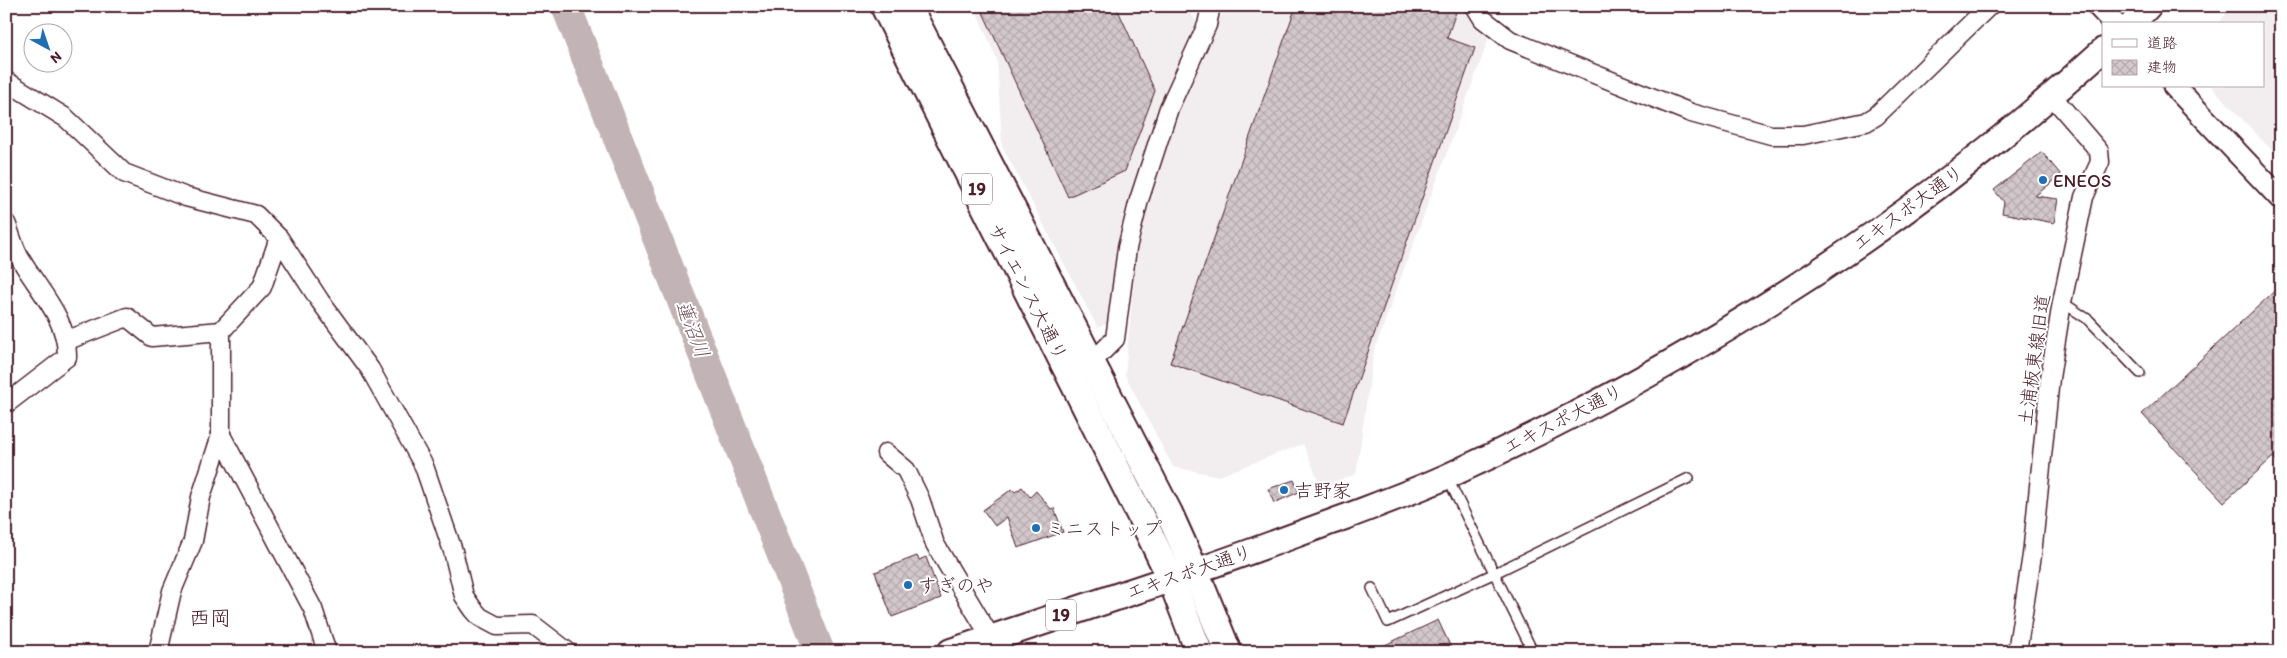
<svg xmlns="http://www.w3.org/2000/svg" width="2287" height="658" font-family="Itim,'Klee One',sans-serif">
<style>
.built{fill:#f2eeef}
.lines{fill:none;stroke-linecap:round;stroke-linejoin:round}
.river{stroke:#c1b3b6;stroke-width:30}
.building{fill:url(#building-cross-hatch);stroke:#4a1f2b}
.service-casing{stroke:#4a1f2b;stroke-width:12}
.minor-casing{stroke:#4a1f2b;stroke-width:21}
.tertiary-casing{stroke:#4a1f2b;stroke-width:25}
.secondary-casing{stroke:#4a1f2b;stroke-width:28}
.primary-casing{stroke:#4a1f2b;stroke-width:30}
.service{stroke:#fff;stroke-width:9}
.minor{stroke:#fff;stroke-width:18}
.tertiary{stroke:#fff;stroke-width:21}
.secondary{stroke:#fff;stroke-width:24}
.primary{stroke:#fff;stroke-width:26}
.poi-dot{fill:#1f6fb2;stroke:#fff;stroke-width:2}
.labels{text-anchor:middle;dominant-baseline:central;stroke-width:4;stroke-linejoin:round;paint-order:stroke}
.shield{fill:#fff;stroke:#80626b;stroke-width:1}
.shield-label{font-size:18px;font-weight:bold;fill:#4a1f2b}
.poi-label{font-size:19px;fill:#4a1f2b;stroke:#fff;text-anchor:start}
.street-label{font-size:19px;fill:#4a1f2b;stroke:#fff}
.water-label{font-size:20px;font-style:italic;fill:#74535c;stroke:#fff}
.quarter-label{font-size:21px;fill:#4a1f2b;stroke:#fff}
</style>
<defs>
<pattern id="building-cross-hatch" width="8" height="8" patternUnits="userSpaceOnUse" patternTransform="scale(1.25)"><rect width="8" height="8" fill="#d2c7cb"/><path d="M0 0l8 8M0 8l8-8" fill="none" stroke="#b6aaae"/></pattern>
</defs>
<rect width="100%" height="100%" fill="#fff"/>
<filter id="ink" filterUnits="userSpaceOnUse"><feTurbulence type="fractalNoise" baseFrequency=".02" numOctaves="2"/><feDisplacementMap in="SourceGraphic" scale="10" xChannelSelector="R" yChannelSelector="G"/><feConvolveMatrix kernelMatrix="1 2 1 2 8 2 1 2 1" color-interpolation-filters="sRGB"/></filter>
<g filter="url(#ink)">
<g class="built">
<path d="M974 6H1185L1198 23 1164 99 1122 224 1107 323 1098 328 1002 146 997 60Z"/>
<path d="M1226 6H1470L1487 33 1488 41 1374 351 1356 474 1321 487 1303 444 1219 476 1173 467 1125 375 1136 257 1149 200 1178 108Z"/>
<path d="M2232 6H2281V160L2211 86H2263V24H2218Z"/>
</g>
<g class="lines">
<path class="river" d="M566 6 820 652"/>
</g>
<g class="building">
<path d="M980 6H1116L1155 91 1125 171 1068 197Z"/>
<path d="M1296 6H1458L1447 38 1475 48 1343 423 1170 363Z"/>
<path d="M2042 152 2061 175 2035 196 2058 199 2054 223 2002 213 2004 202 1994 190Z"/>
<path d="M2281 285V465L2273 457 2224 502 2142 414Z"/>
<path d="M1294 480 1299 492 1274 503 1268 489Z"/>
<path d="M1022 487 1030 497 1036 491 1051 509 1054 508 1063 532 1018 548 1007 517 995 526 983 510 1012 489 1015 492Z"/>
<path d="M917 556 919 560 926 557 941 598 892 617 875 572Z"/>
<path d="M1438 620 1453 652H1370Z"/>
</g>
<g class="lines">
<g class="service-casing">
<g id="service">
<path d="M2062 302 2089 320 2140 373"/>
<path d="M1447 477 1533 652"/>
<path d="M1372 588 1388 622 1495 573 1689 478"/>
</g>
</g>
<g class="minor-casing">
<g id="minor">
<path d="M1475 6 1483 19 1510 40 1691 113 1771 135H1803L1866 122 1876 116 1989 6"/>
<path d="M6 81 66 118 124 173 186 197 256 215 279 238 320 301 370 369 424 466 453 551 464 596 473 609 480 617 497 626 533 625 568 652"/>
<path d="M6 223C11 235 14 249 21 260 39 291 68 319 67 357L6 404"/>
<path d="M68 340 127 317 152 337 221 331 262 287 279 238"/>
<path d="M1082 367 1092 362 1115 339 1127 248 1139 200 1169 108 1207 25 1211 6"/>
<path d="M221 435 313 609 327 652"/>
<path d="M886 453 906 470 920 499 935 544 991 638"/>
<path d="M158 652 172 591 193 541 201 497 221 435V331"/>
<path d="M2017 652 2032 555 2050 378 2062 302 2084 197 2100 162 2099 151 2052 96"/>
</g>
</g>
<g class="tertiary-casing">
<g id="tertiary">
<path d="M2098 6 2115 24"/>
<path d="M2174 86 2281 199"/>
</g>
</g>
<g class="secondary-casing">
<g id="secondary">
<path d="M2132 24 2149 6"/>
<path d="M1195 571C1246 554 1295 535 1345 517 1379 504 1415 491 1448 476 1686 367 1909 227 2103 50"/>
</g>
</g>
<g class="primary-casing">
<g id="primary">
<path d="M884 6 1149 533 1171 579 1199 652"/>
<path d="M908 6 1169 513 1195 571 1228 652"/>
<path d="M951 652 1188 573"/>
</g>
</g>
<use href="#service" class="service"/>
<use href="#minor" class="minor"/>
<use href="#tertiary" class="tertiary"/>
<use href="#secondary" class="secondary"/>
<use href="#primary" class="primary"/>
</g>
</g>
<g class="poi-dot">
<circle cx="2043" cy="180" r="5"/>
<circle cx="1284" cy="490" r="5"/>
<circle cx="1036" cy="528" r="5"/>
<circle cx="908" cy="585" r="5"/>
</g>
<g class="labels">
<g class="shield">
<rect x="962" y="173.5" width="30" height="31" rx="4"/>
<rect x="1046" y="599.5" width="30" height="31" rx="4"/>
</g>
<g class="shield-label">
<text x="977" y="189">19</text>
<text x="1061" y="615">19</text>
</g>
<g class="poi-label">
<text x="2053" y="180">ENEOS</text>
<text x="1294" y="490">吉野家</text>
<text x="1046" y="528">ミニストップ</text>
<text x="918" y="585">すぎのや</text>
</g>
<g class="street-label">
<text transform="translate(1908 208) rotate(-36)">エキスポ大通り</text>
<text transform="translate(1028 292) rotate(63)">サイエンス大通り</text>
<text transform="translate(2034 360) rotate(-82)">土浦板東線旧道</text>
<text transform="translate(1563 419) rotate(-27)">エキスポ大通り</text>
<text transform="translate(1189 572) rotate(-19)">エキスポ大通り</text>
</g>
<g class="water-label">
<text transform="translate(693 329) rotate(69)">蓮沼川</text>
</g>
<g class="quarter-label">
<text x="210" y="617">西岡</text>
</g>
</g>
<rect width="2287" height="658" fill="none" stroke="#fff" stroke-width="25"/>
<rect x="12" y="12" width="2262" height="633" fill="none" stroke="#4a1f2b" stroke-width="2" filter="url(#ink)"/>
<rect x="2102" y="22" width="162" height="65" fill="#ffffff" stroke="#b7a5aa"/>
<rect x="2112" y="39" width="25" height="8" fill="#ffffff" stroke="#b7a5aa"/>
<text x="2147" y="48" font-size="15" fill="#4a1f2b">道路</text>
<rect x="2112" y="60" width="25" height="15" fill="url(#building-cross-hatch)" stroke="#b7a5aa"/>
<text x="2147" y="72" font-size="15" fill="#4a1f2b">建物</text>
<g transform="translate(48 48) rotate(140)"><circle r="24" fill="#ffffff" stroke="#b7a5aa"/>
<path d="M0-4L9 19L0 12L-9 19Z" fill="#1f6fb2"/>
<text y="-8" font-size="14" font-weight="bold" text-anchor="middle" fill="#4a1f2b">N</text>
</g>
</svg>
